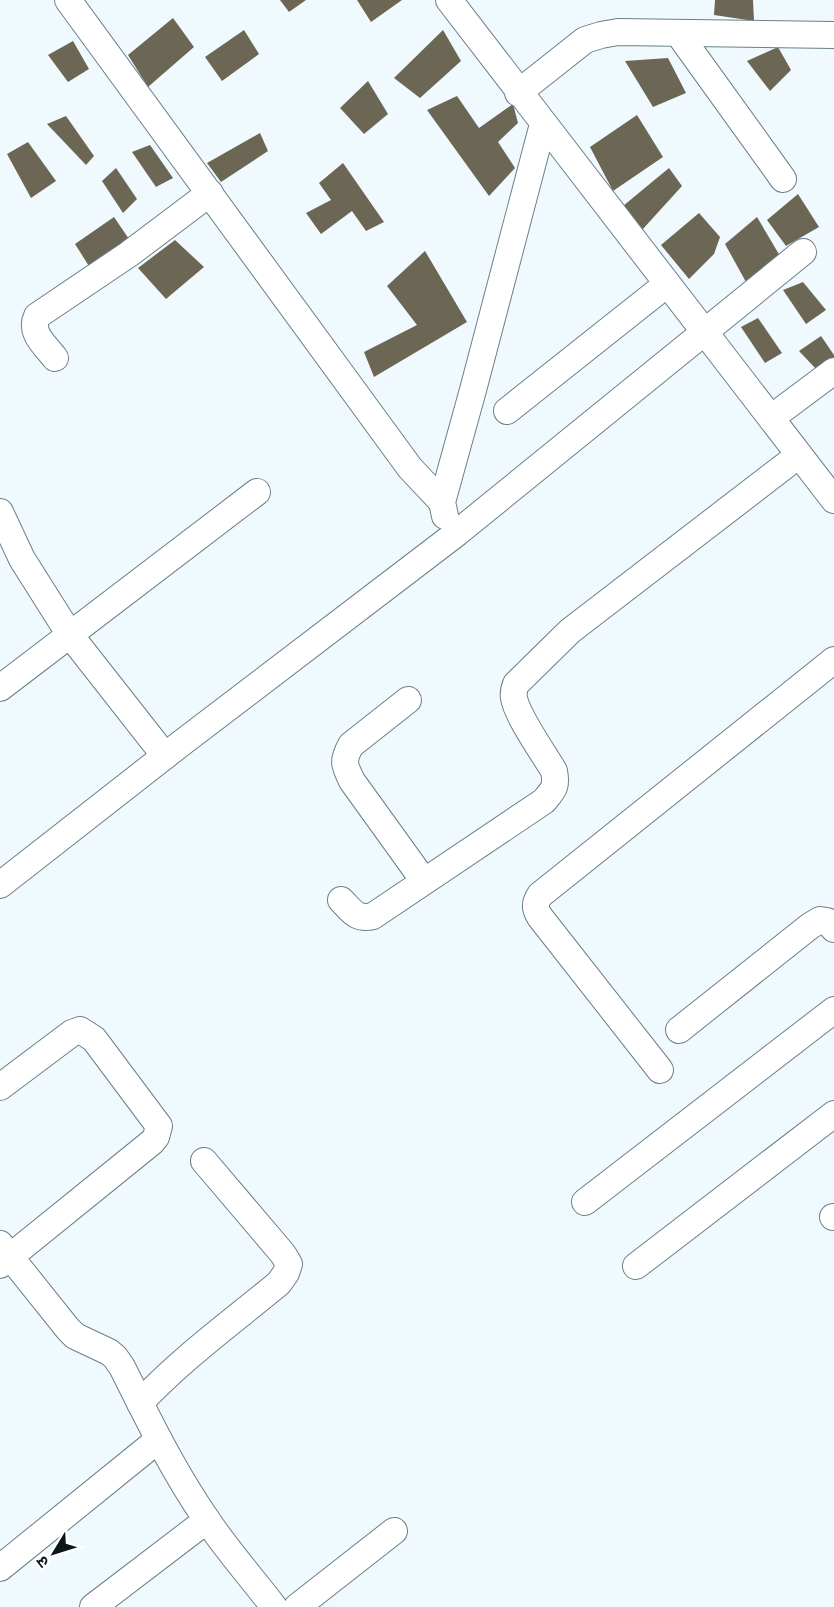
<svg xmlns="http://www.w3.org/2000/svg" width="834" height="1607" font-family="'Work Sans','Noto Sans Devanagari',sans-serif">
<style>
.building{fill:#6b6754}
.lines{fill:none;stroke-linecap:round;stroke-linejoin:round}
.minor-casing{stroke:#6a7f89;stroke-width:28}
.minor{stroke:#fff;stroke-width:26}
</style>
<rect width="100%" height="100%" fill="#f0fafe"/>
<g class="building">
<path d="M280 0H306L289 12Z"/>
<path d="M357 0H402L371 22Z"/>
<path d="M715 0H753L754 21 714 15Z"/>
<path d="M173 18 194 47 148 87 128 55Z"/>
<path d="M244 30 259 54 222 81 205 57Z"/>
<path d="M443 30 461 61 420 98 394 78Z"/>
<path d="M73 41 89 69 68 82 48 55Z"/>
<path d="M778 47 791 70 770 91 747 61Z"/>
<path d="M668 58 686 93 653 107 625 61Z"/>
<path d="M368 81 388 114 364 134 340 108Z"/>
<path d="M457 96 479 128 513 104 518 123 498 142 515 168 489 196 427 110Z"/>
<path d="M637 115 663 157 613 191 590 147Z"/>
<path d="M66 116 94 156 86 165 47 124Z"/>
<path d="M260 133 268 151 221 182 207 163Z"/>
<path d="M28 142 56 181 31 198 7 154Z"/>
<path d="M150 145 173 178 156 187 132 152Z"/>
<path d="M343 163 384 222 366 231 352 211 321 234 306 213 331 200 319 183Z"/>
<path d="M116 168 137 199 123 213 102 181Z"/>
<path d="M669 168 682 186 642 230 623 206Z"/>
<path d="M798 194 819 227 786 246 767 220Z"/>
<path d="M699 213 720 237 714 254 689 279 661 245Z"/>
<path d="M114 217 131 242 92 271 75 244Z"/>
<path d="M757 217 780 256 746 282 725 244Z"/>
<path d="M175 240 204 267 166 299 138 268Z"/>
<path d="M425 251 467 322 374 377 364 352 417 325 387 286Z"/>
<path d="M803 282 826 310 806 324 783 290Z"/>
<path d="M758 318 782 353 765 363 741 327Z"/>
<path d="M821 336 834 355V359L816 369 799 351Z"/>
</g>
<g class="lines">
<g class="minor-casing">
<g id="minor">
<path d="M68 0 410 468 442 502"/>
<path d="M449 0 834 500"/>
<path d="M678 33 783 179"/>
<path d="M518 93 585 40 601 35 618 32 834 35"/>
<path d="M55 358C45 345 29 333 37 316L129 254 210 193"/>
<path d="M507 411 667 284"/>
<path d="M771 418 834 371"/>
<path d="M0 512 22 559 70 635 165 756"/>
<path d="M445 516 442 502 473 390 543 124"/>
<path d="M0 688 257 492"/>
<path d="M408 700 351 745C342 761 344 765 352 781L424 881"/>
<path d="M0 885 179 745 457 533 803 252"/>
<path d="M341 900C352 911 356 920 373 916L544 801C554 789 557 787 554 771 544 754 517 716 514 698 513 693 514 689 516 684L570 631 799 455"/>
<path d="M679 1030 810 926 820 920 827 921 834 929"/>
<path d="M660 1070 540 917C535 909 534 904 540 895L834 660"/>
<path d="M0 1087 72 1033 80 1030 94 1039 159 1126 156 1137 152 1142 0 1265"/>
<path d="M585 1202 834 1010"/>
<path d="M833 1217H834"/>
<path d="M0 1244 68 1329 75 1336 109 1352 115 1357 122 1367C148 1419 173 1471 207 1520 227 1550 252 1578 274 1607"/>
<path d="M636 1266 834 1114"/>
<path d="M140 1403C182 1358 232 1322 279 1283L286 1273 289 1264 283 1254 204 1161"/>
<path d="M0 1568 158 1440"/>
<path d="M93 1607 207 1520"/>
<path d="M297 1607 394 1531"/>
</g>
</g>
<use href="#minor" class="minor"/>
</g>
<g transform="translate(54 1553) rotate(232)" stroke="#ffffff" stroke-width="4.5" paint-order="stroke">
<path d="M0-4.5L10 22L0 15L-10 22Z" fill="#0d1519"/>
<text y="-9" font-size="16" font-weight="bold" text-anchor="middle" fill="#0d1519">उ</text>
</g>
</svg>
